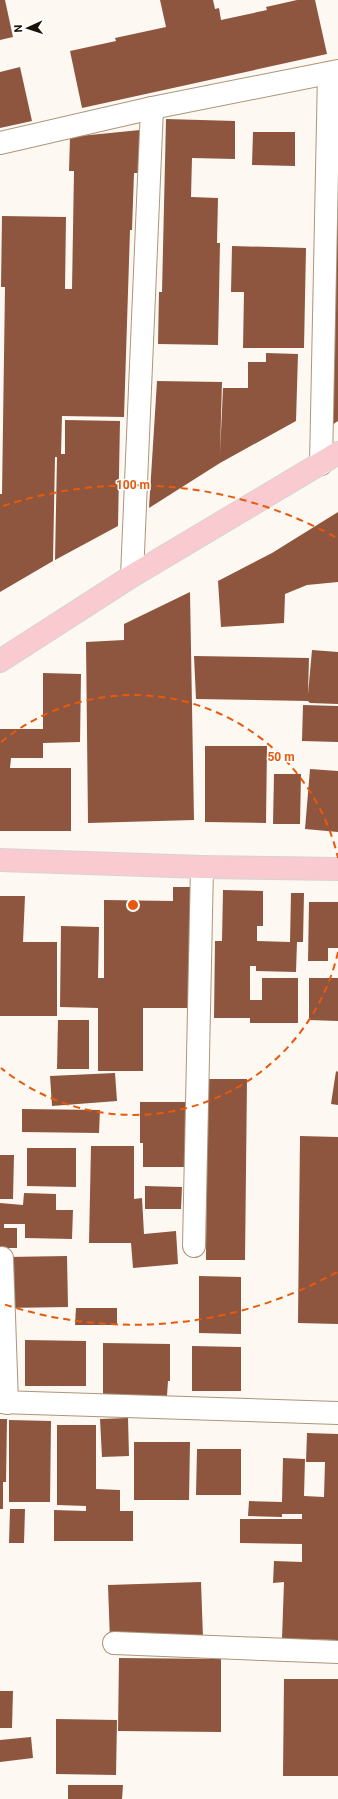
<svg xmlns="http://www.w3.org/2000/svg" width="338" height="1799" font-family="Roboto,sans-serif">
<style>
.building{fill:#8e563f}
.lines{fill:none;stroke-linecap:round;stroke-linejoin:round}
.minor-casing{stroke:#ac957b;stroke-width:24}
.primary-casing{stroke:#d6d4d2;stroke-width:24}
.minor{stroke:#fff;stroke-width:22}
.primary{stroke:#facad1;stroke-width:22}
.ring{fill:none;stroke:#e8590c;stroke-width:2;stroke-dasharray:7 5}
.centre{fill:#e8590c;stroke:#fff;stroke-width:2}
.ring-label{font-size:12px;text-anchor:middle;font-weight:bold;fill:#e8590c;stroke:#fff;stroke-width:3;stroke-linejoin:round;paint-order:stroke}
</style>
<rect width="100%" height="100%" fill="#fdf8f2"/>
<g class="building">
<path d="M0 0H5L13 37 0 40Z"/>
<path d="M160 0H213L215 9 219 8 221 20 267 10 266 7 297 0H315L327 54 82 108 70 51 116 41 115 38 166 27Z"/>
<path d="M20 67 32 121 0 128V72Z"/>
<path d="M166 119 235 121V159L192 158 191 197 218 198 217 243H220L218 345 158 344 159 292H162Z"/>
<path d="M140 130 138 173H134L132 230H130L124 417 62 416 61 454H65V420L120 421 118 526 55 560 57 457H55L53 561 0 592V494H2L5 287H1L2 216 66 217 65 289H72L74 171H69L70 137Z"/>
<path d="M253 132H295V166L252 165Z"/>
<path d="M334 198H338V421L332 425Z"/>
<path d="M232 246 306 248 304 348H243L244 292H231Z"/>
<path d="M266 353 298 354 296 421 220 463 149 508 157 381 222 382 220 454 223 388H248V362H266Z"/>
<path d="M338 512V582L307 585 285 594 284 623 221 627 218 581 272 553Z"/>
<path d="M190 592 194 820 88 823 86 642 124 640V624Z"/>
<path d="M312 650 338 652V704L310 703 308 701 196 699 194 656 309 658 308 694Z"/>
<path d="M43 673 81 674 80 742 43 743V758H11L10 768H71V831H0V729H43Z"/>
<path d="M303 705 338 706V742L302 741Z"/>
<path d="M205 746H267L266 823 205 822Z"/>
<path d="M310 769 338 771V832L305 829Z"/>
<path d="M274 774H301L300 824H273Z"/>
<path d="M173 887H194L193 1008H143V1071H98V1008L60 1007 61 926 99 927 98 978H104V900L173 901Z"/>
<path d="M223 890 263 891V926H257V941L290 942 291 893H304L303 942H297L296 972 256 971V966H250V1000H262V978H298V1023H250V1018H214L215 941H222Z"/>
<path d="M0 896H25L23 942H57V1016H0Z"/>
<path d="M309 902H338V948H328V961H308Z"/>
<path d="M309 978H338V1021L309 1020Z"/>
<path d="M58 1020H89V1069H57Z"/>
<path d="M336 1071 338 1072V1105L331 1104Z"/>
<path d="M115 1073 117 1101 52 1106 50 1076Z"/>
<path d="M207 1079H247L245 1260H206Z"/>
<path d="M140 1102H186L185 1167H143V1143H140Z"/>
<path d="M22 1109 100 1110 99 1133 22 1132Z"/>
<path d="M300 1136 338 1137V1324L298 1323Z"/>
<path d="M91 1146H134V1199L142 1198 144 1234 176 1231 178 1264 133 1268 131 1243H89Z"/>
<path d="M27 1148H76V1187L27 1186Z"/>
<path d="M0 1155H14L13 1199H0Z"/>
<path d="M145 1186 182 1187 181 1209H145Z"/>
<path d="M24 1193 56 1194V1210H73L72 1239 25 1238V1224H4V1228H17V1248H0V1203L23 1205Z"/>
<path d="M67 1256 68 1307 7 1308V1257Z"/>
<path d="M199 1276 241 1277V1334L199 1333Z"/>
<path d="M76 1308H117V1325H75Z"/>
<path d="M25 1340 86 1341V1386H25Z"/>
<path d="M103 1343 170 1344V1381H168L167 1396 103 1395Z"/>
<path d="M192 1346 241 1347V1391H192Z"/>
<path d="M128 1418 129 1456 102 1457 100 1419Z"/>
<path d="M0 1419H7L6 1482H3V1509H0Z"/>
<path d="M9 1420 51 1421 50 1502H9Z"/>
<path d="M57 1425H96V1489L120 1490V1511H133V1541H54V1510L86 1511V1506L57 1505Z"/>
<path d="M307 1433 338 1434V1640L282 1639 284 1582 273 1583 274 1561 302 1562V1544L240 1543V1519H302V1514H282V1517L248 1516 249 1501 282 1502 283 1458 305 1459 304 1496 324 1497 325 1462H306Z"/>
<path d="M134 1442H190L189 1500H134Z"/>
<path d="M197 1449H241V1495H196Z"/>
<path d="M10 1509H25L24 1543H9Z"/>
<path d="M201 1582 203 1638 110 1641 108 1585Z"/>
<path d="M119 1658 221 1659V1732L118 1731Z"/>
<path d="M284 1679H338V1776H283Z"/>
<path d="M0 1691H13L12 1728H0Z"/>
<path d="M56 1719 117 1720 116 1775 56 1774Z"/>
<path d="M31 1737 33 1758 0 1762V1740Z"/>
<path d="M68 1785H123L122 1799H68Z"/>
</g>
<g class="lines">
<g class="minor-casing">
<g id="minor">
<path d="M0 143 152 108 338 71"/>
<path d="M321 464 329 73"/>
<path d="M132 576 152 108"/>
<path d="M194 1246 202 867"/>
<path d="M2 1258 7 1403"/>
<path d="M0 1402 338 1413"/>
<path d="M114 1643 338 1652"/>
</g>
</g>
<g class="primary-casing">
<g id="primary">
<path d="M0 661 132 576 338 453"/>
<path d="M0 860 202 867 338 869"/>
</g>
</g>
<use href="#minor" class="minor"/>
<use href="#primary" class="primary"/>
</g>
<g class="ring">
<path d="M338 952A210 210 0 0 1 1 1068M1 742A210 210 0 0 1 338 858"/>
<path d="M337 1272A420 420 0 0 1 3 1304M3 506A420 420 0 0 1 337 538"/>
</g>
<circle cx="133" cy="905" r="6" class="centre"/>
<g class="ring-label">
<text x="133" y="489">100 m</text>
<text x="281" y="761">50 m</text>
</g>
<g transform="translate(28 28) rotate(267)" stroke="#ffffff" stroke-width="3" paint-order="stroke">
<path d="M0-3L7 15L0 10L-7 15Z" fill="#191107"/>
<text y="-6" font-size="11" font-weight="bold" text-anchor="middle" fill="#191107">N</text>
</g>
</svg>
